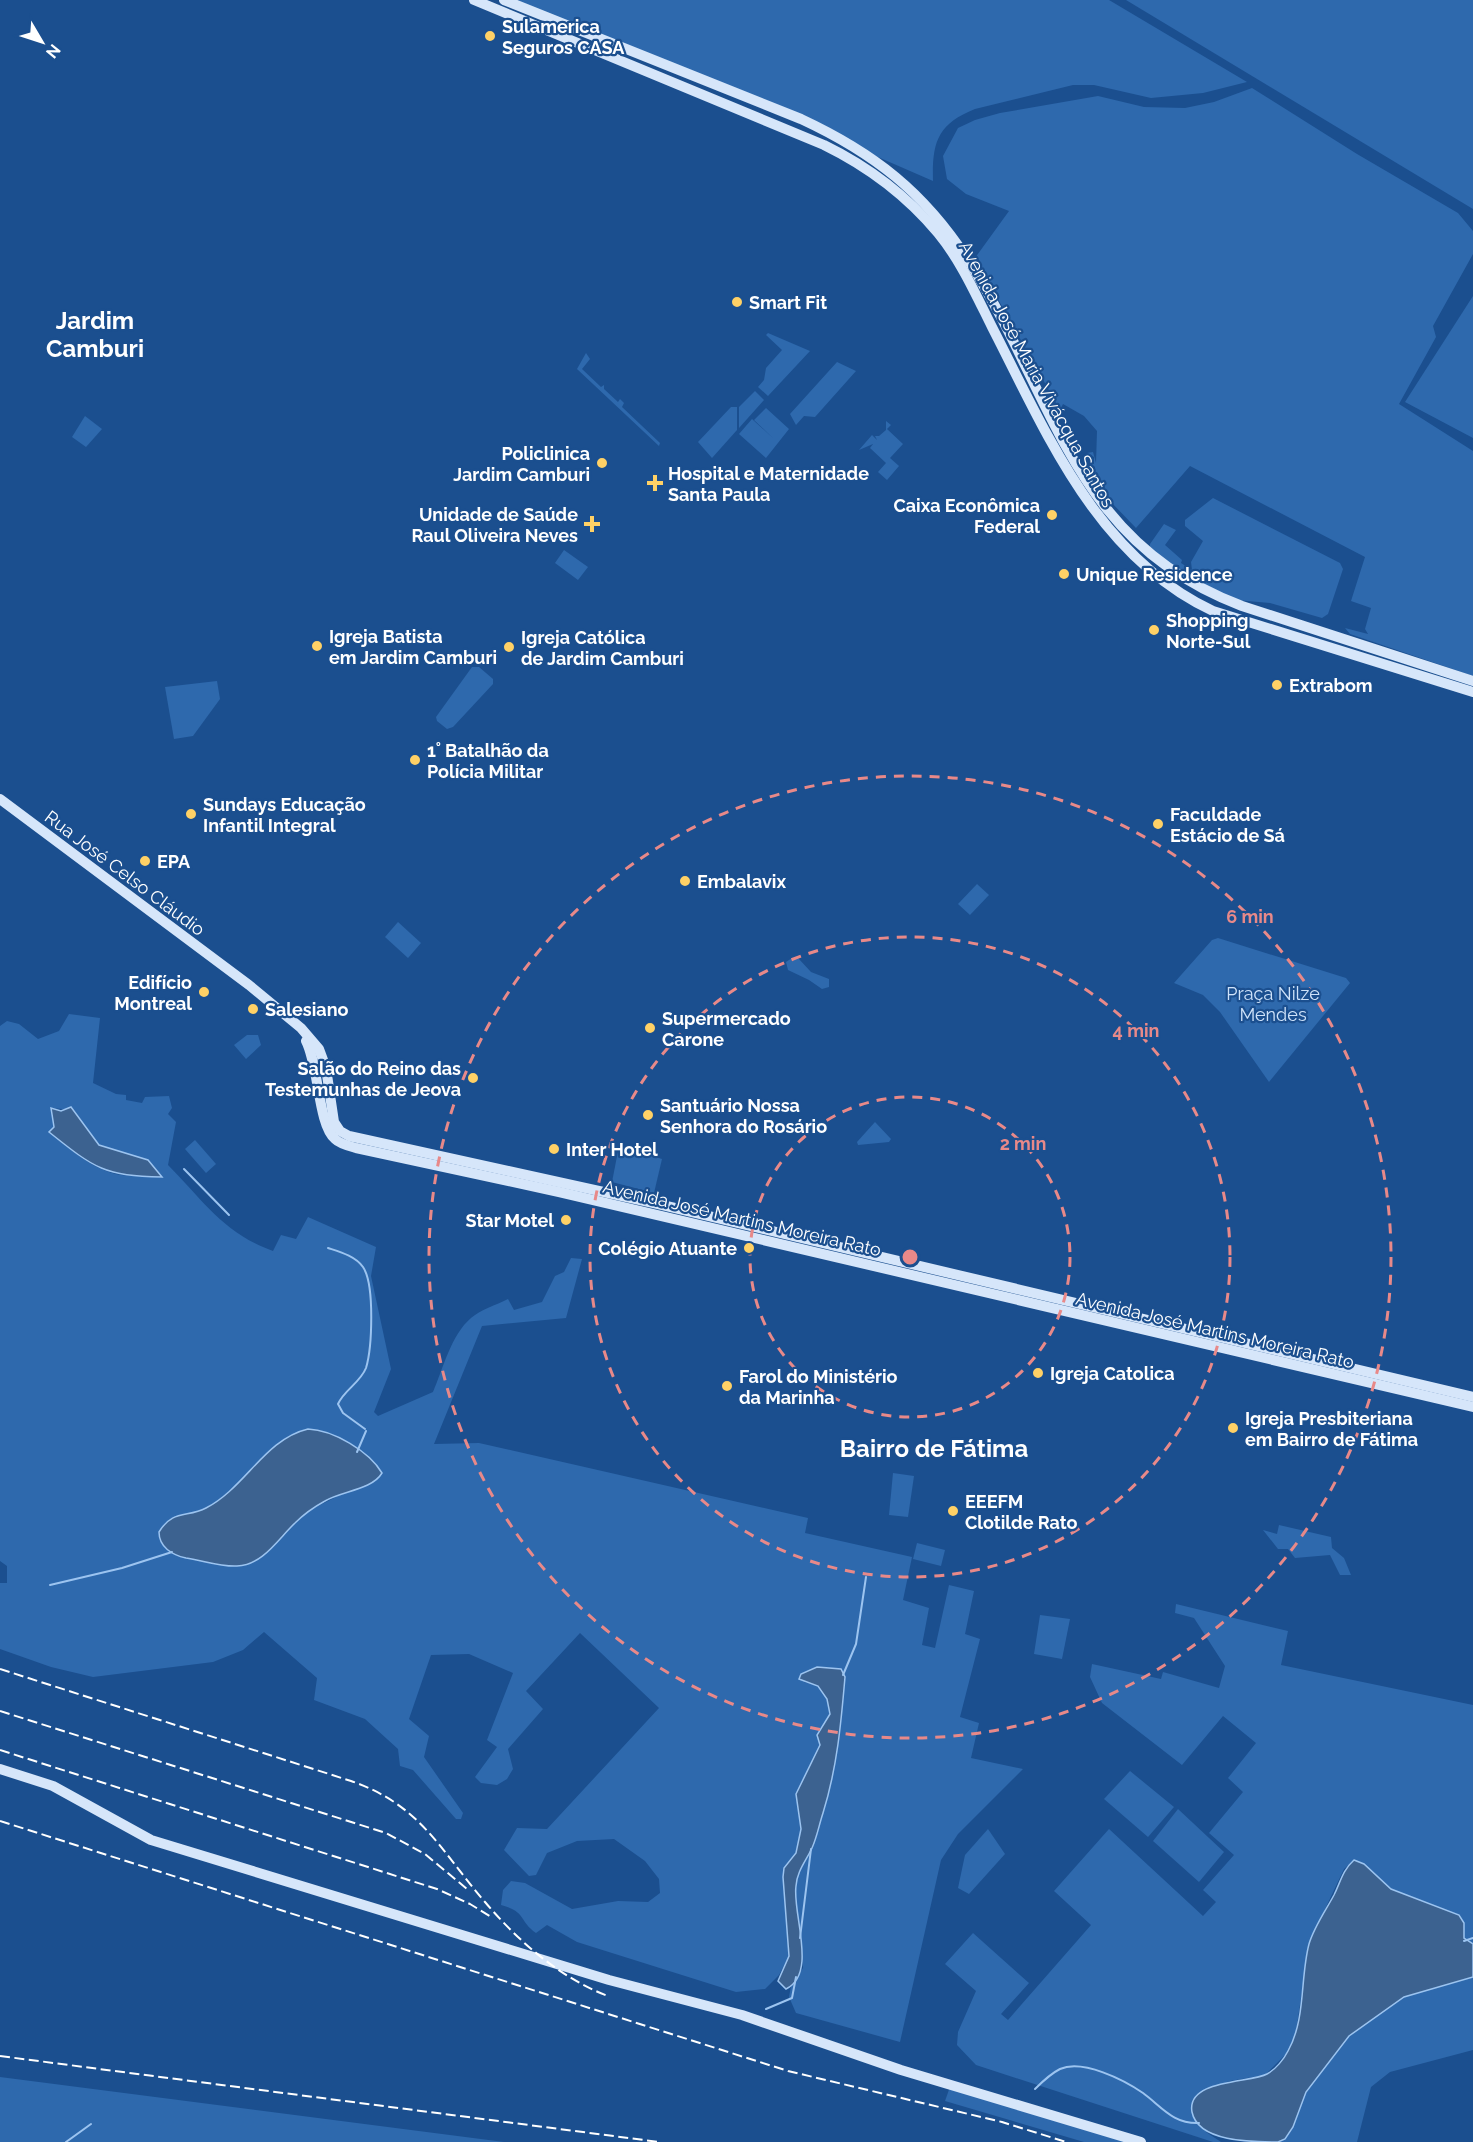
<svg xmlns="http://www.w3.org/2000/svg" width="1473" height="2142" font-family="Raleway,sans-serif">
<style>
.green{fill:#2e69ad;fill-rule:evenodd}
.water{fill:#3c6290;stroke:#9cc4f0;stroke-width:1.5}
.lines{fill:none;stroke-linecap:round;stroke-linejoin:round}
.stream{stroke:#9cc4f0;stroke-width:2}
.secondary{stroke:#d6e6fa;stroke-width:10}
.rail{stroke:#fff;stroke-width:2;stroke-dasharray:10 4.5;stroke-linecap:butt}
.ring{fill:none;stroke:#e88989;stroke-width:3;stroke-dasharray:10 8}
.poi-dot{fill:#ffd166;stroke:#1b4f8f;stroke-width:2}
.labels{text-anchor:middle;dominant-baseline:central;stroke-width:4.5;stroke-linejoin:round;paint-order:stroke}
.poi-label{font-size:18px;font-weight:bold;fill:#fff;stroke:#1b4f8f;text-anchor:start}
.street-label{font-size:18px;fill:#fff;stroke:#1b4f8f}
.park-label{font-size:18px;fill:#cfe3fa;stroke:#1b4f8f}
.district-label{font-size:24px;font-weight:bold;fill:#fff;stroke:#1b4f8f}
.centre{fill:#e88989;stroke:#1b4f8f;stroke-width:3}
.ring-label{font-size:18px;text-anchor:middle;font-weight:bold;fill:#e88989;stroke:#1b4f8f;stroke-width:4.5;stroke-linejoin:round;paint-order:stroke}
</style>
<rect width="100%" height="100%" fill="#1b4f8f"/>
<g class="green">
<path d="M517 0H1109L1247 82 1203 93 1151 98 1094 85H1073L975 109C937 124 932 143 933 181Z"/>
<path d="M1126 0H1473V209Z"/>
<path d="M1252 88 1357 154 1458 213 1473 231V254L1433 326 1436 337 1399 404 1473 451V676L1350 634 1345 628 1368 634 1365 629 1371 608 1351 601 1365 557 1190 466 1136 528 1109 500 1093 476 1095 467 1090 463 1094 464V457L1087 453 1093 452 1096 463 1097 431 1084 416 1063 404 1060 410 975 258 1009 211 966 194 947 179 943 156 958 128 975 120 1000 113 1098 96 1144 107 1185 108 1214 102Z"/>
<path d="M1473 296V438L1405 402Z"/>
<path d="M768 333 810 351 768 396 758 387 764 380 766 368 782 350 766 335Z"/>
<path d="M586 353 590 359 582 369 601 387 604 385V389L618 402 620 399 624 403 622 407 660 443 659 446 577 369Z"/>
<path d="M837 362 856 371 815 417 804 416 796 425 790 414Z"/>
<path d="M755 391 764 400 739 428V407Z"/>
<path d="M731 407H737V430L712 458 698 442Z"/>
<path d="M766 408 789 429 766 458 739 434 752 419 774 439 754 420Z"/>
<path d="M85 416 102 429 86 447 72 437Z"/>
<path d="M886 421 891 425 887 429 903 444 890 458 899 466 887 480 878 472 886 463 870 448 873 444 859 450 872 435 877 440 875 436H879L886 430Z"/>
<path d="M1213 498 1340 563 1343 569 1328 614 1322 618 1270 603 1236 600 1193 580 1150 549V544L1164 524 1176 530 1165 545 1182 560 1181 563 1192 570 1191 562 1203 541 1185 526V520Z"/>
<path d="M564 550 588 567 578 580 555 563Z"/>
<path d="M472 667H479L493 679V684L453 727 447 729 437 721 436 717Z"/>
<path d="M217 681 220 699 193 736 174 739 165 687Z"/>
<path d="M977 884 989 895 970 915 958 904Z"/>
<path d="M398 922 421 943 408 958 385 937Z"/>
<path d="M1218 938 1346 978 1350 983 1269 1082 1220 1012 1203 995 1174 983 1212 940Z"/>
<path d="M792 958H798L811 972 829 979V987L822 989 809 980 788 970 786 962Z"/>
<path d="M69 1014 100 1018 93 1083 116 1094 126 1095V1100L142 1103 145 1097 169 1096 172 1108 168 1114 176 1122 168 1165C204 1201 223 1233 273 1251L281 1235 296 1239 308 1217 376 1247 371 1276 391 1369 374 1412 378 1416 433 1392C443 1369 451 1335 471 1318 480 1310 496 1305 508 1299L514 1310 542 1302 555 1276 564 1272 571 1258 582 1259 566 1318 482 1326 434 1444 479 1443 808 1518 805 1533 912 1557 903 1600 929 1608 922 1645 935 1648 949 1585 974 1591 965 1634 980 1639 960 1717 979 1723 971 1758 1023 1769 958 1834 941 1860 900 2042 796 2013 789 1997 791 1986 803 1968 799 1921 794 1897 797 1876 812 1848 845 1678 804 1682 818 1686 827 1699 830 1714 817 1735 820 1745 796 1794 801 1829 796 1853 784 1868 783 1877 789 1956 779 1975 765 1989 736 1992 577 1942 547 1925 536 1933C518 1920 527 1912 501 1905L503 1890 511 1881 525 1883 572 1909 618 1901 648 1902 660 1893 659 1879 645 1861 614 1839 577 1841 547 1853 536 1875 529 1876 504 1850 517 1828 547 1829 659 1708 580 1633 526 1691 543 1709 508 1749 513 1769 507 1779 497 1785 481 1783 475 1777 497 1747 487 1740 513 1673 469 1654 431 1655 409 1719 429 1736 424 1757 463 1813 461 1819H456L413 1770 400 1766 398 1749 365 1719 314 1700 317 1678 264 1632 243 1650 213 1662 93 1677 51 1667 0 1649V1583H7V1566L0 1561V1026L7 1021 19 1024 38 1039 59 1031ZM51 1108 74 1110 99 1145 148 1160 162 1178C150 1175 134 1177 121 1175 92 1170 72 1150 50 1133L54 1127ZM308 1429 320 1430 367 1456 348 1491 310 1510 237 1566 186 1557 159 1532C173 1509 187 1518 206 1508 244 1488 265 1439 308 1429Z"/>
<path d="M247 1035H258L261 1045 246 1059 234 1045Z"/>
<path d="M875 1122 891 1139 889 1142 858 1145 857 1142Z"/>
<path d="M195 1140 216 1164 206 1173 185 1149Z"/>
<path d="M619 1146 662 1159 654 1193 612 1182Z"/>
<path d="M893 1473 914 1476 908 1517 889 1515Z"/>
<path d="M1279 1525 1331 1537 1332 1548 1344 1558 1351 1575H1340L1330 1555 1295 1558 1288 1549H1278L1263 1530 1277 1534Z"/>
<path d="M917 1543 945 1550 941 1566 913 1559Z"/>
<path d="M1176 1604 1288 1631 1281 1665 1473 1705V1944L1464 1938V1923L1459 1915 1391 1889 1364 1864 1354 1860 1344 1869 1309 1943 1295 2039 1286 2054 1265 2075 1230 2081 1202 2091 1206 2132 1221 2142H1213L976 2065 957 2045 958 2032 976 1991 945 1964 973 1933 1029 1983 1001 2014 1008 2020 1091 1925 1054 1891 1109 1829 1203 1916 1216 1902 1203 1890 1234 1855 1209 1833 1243 1792 1228 1778 1256 1743 1223 1716 1182 1765 1102 1703 1090 1677 1092 1664 1161 1679 1163 1672 1219 1688 1225 1666 1194 1618 1175 1613Z"/>
<path d="M1040 1615 1070 1619 1062 1659 1034 1654Z"/>
<path d="M1130 1771 1174 1807 1148 1837 1104 1799Z"/>
<path d="M1178 1809 1224 1852 1199 1882 1153 1841Z"/>
<path d="M988 1829 1005 1854 969 1894 958 1888 965 1855Z"/>
<path d="M1473 1977V2050L1390 2072 1371 2087 1357 2142H1278L1285 2139 1293 2127 1306 2092 1348 2036 1404 1997Z"/>
<path d="M0 2077 504 2142H0Z"/>
<path d="M951 2084 1134 2142H1084L945 2101Z"/>
</g>
<g class="water">
<path d="M71 1107 99 1145 148 1160 162 1177C105 1176 95 1169 49 1132L54 1127 51 1108 61 1111Z"/>
<path d="M308 1429C333 1430 369 1451 382 1473 372 1490 341 1491 325 1501 314 1507 304 1514 295 1523 278 1539 263 1565 237 1566 221 1567 201 1560 186 1558 172 1555 159 1547 159 1532 173 1509 187 1518 206 1508 245 1488 265 1439 308 1429Z"/>
<path d="M817 1667 841 1669 845 1677C841 1724 837 1768 823 1813 819 1825 817 1837 812 1848 806 1861 797 1871 796 1886 792 1913 818 1974 786 1989L778 1981 789 1956 783 1877 784 1868 796 1853 801 1829 796 1794 820 1745 817 1735 830 1714 827 1699 818 1686 799 1679 801 1674Z"/>
<path d="M1354 1860 1364 1864 1391 1889 1459 1915 1464 1923V1938L1473 1944V1977L1404 1997 1349 2036 1306 2092 1293 2127 1285 2139 1278 2142C1251 2142 1198 2142 1192 2112 1186 2079 1251 2083 1267 2074 1276 2069 1284 2059 1288 2051 1306 2019 1300 1978 1309 1944 1314 1927 1326 1910 1334 1895 1341 1881 1342 1871 1354 1860Z"/>
</g>
<g class="lines">
<g class="stream">
<path d="M184 1169 229 1215"/>
<path d="M328 1248C340 1252 355 1256 363 1267 375 1285 372 1348 366 1368 360 1383 344 1390 338 1404L343 1413 365 1429"/>
<path d="M357 1452 366 1431"/>
<path d="M50 1585 122 1568 172 1552"/>
<path d="M843 1675 856 1644 866 1577"/>
<path d="M800 1938 811 1849"/>
<path d="M1464 1941 1473 1938"/>
<path d="M766 2009 792 1998 796 1977"/>
<path d="M1035 2089C1043 2081 1050 2074 1060 2069 1083 2059 1124 2080 1143 2093 1162 2107 1173 2124 1199 2123"/>
<path d="M66 2142 91 2124"/>
</g>
<g class="secondary">
<path d="M474 0 824 145C867 166 907 196 938 233 961 261 976 295 992 327 1047 434 1097 557 1213 611L1473 692"/>
<path d="M504 0 801 119C874 153 924 192 968 260 1056 397 1071 542 1242 606L1473 681"/>
<path d="M0 799 249 985 301 1028 319 1049 326 1068 334 1122 340 1131 349 1136 658 1204 1473 1397"/>
<path d="M306 1041C319 1066 318 1125 335 1139 340 1144 349 1146 356 1148L559 1192 1473 1407"/>
<path d="M0 1769 53 1786 151 1840 609 1980 742 2015 901 2070 1141 2142"/>
</g>
<g class="rail">
<path d="M0 1669 351 1781C421 1805 440 1850 485 1902 518 1941 560 1978 608 1996"/>
<path d="M0 1711 386 1833 425 1854 467 1889"/>
<path d="M0 1750 437 1889 470 1904 493 1918"/>
<path d="M0 1821 788 2071 1002 2122 1066 2142"/>
<path d="M0 2056 659 2142"/>
</g>
</g>
<g class="ring">
<circle cx="910" cy="1257" r="160"/>
<circle cx="910" cy="1257" r="320"/>
<circle cx="910" cy="1257" r="481"/>
</g>
<g class="poi-dot">
<circle cx="490" cy="36" r="6"/>
<circle cx="737" cy="302" r="6"/>
<circle cx="602" cy="463" r="6"/>
<path d="M652 474h6v6h6v6h-6v6h-6v-6h-6v-6h6z"/>
<circle cx="1052" cy="515" r="6"/>
<path d="M589 515h6v6h6v6h-6v6h-6v-6h-6v-6h6z"/>
<circle cx="1064" cy="574" r="6"/>
<circle cx="1154" cy="630" r="6"/>
<circle cx="317" cy="646" r="6"/>
<circle cx="509" cy="647" r="6"/>
<circle cx="1277" cy="685" r="6"/>
<circle cx="415" cy="760" r="6"/>
<circle cx="191" cy="814" r="6"/>
<circle cx="1158" cy="824" r="6"/>
<circle cx="145" cy="861" r="6"/>
<circle cx="685" cy="881" r="6"/>
<circle cx="204" cy="992" r="6"/>
<circle cx="253" cy="1009" r="6"/>
<circle cx="650" cy="1028" r="6"/>
<circle cx="473" cy="1078" r="6"/>
<circle cx="648" cy="1115" r="6"/>
<circle cx="554" cy="1149" r="6"/>
<circle cx="566" cy="1220" r="6"/>
<circle cx="749" cy="1248" r="6"/>
<circle cx="1038" cy="1373" r="6"/>
<circle cx="727" cy="1386" r="6"/>
<circle cx="1233" cy="1428" r="6"/>
<circle cx="953" cy="1511" r="6"/>
</g>
<g class="labels">
<g class="poi-label">
<text x="502" y="26">Sulamerica<tspan x="502" dy="21">Seguros CASA</tspan></text>
<text x="749" y="302">Smart Fit</text>
<text x="590" y="453" text-anchor="end">Policlinica<tspan x="590" dy="21">Jardim Camburi</tspan></text>
<text x="668" y="473">Hospital e Maternidade<tspan x="668" dy="21">Santa Paula</tspan></text>
<text x="1040" y="505" text-anchor="end">Caixa Econômica<tspan x="1040" dy="21">Federal</tspan></text>
<text x="578" y="514" text-anchor="end">Unidade de Saúde<tspan x="578" dy="21">Raul Oliveira Neves</tspan></text>
<text x="1076" y="574">Unique Residence</text>
<text x="1166" y="620">Shopping<tspan x="1166" dy="21">Norte-Sul</tspan></text>
<text x="329" y="636">Igreja Batista<tspan x="329" dy="21">em Jardim Camburi</tspan></text>
<text x="521" y="637">Igreja Católica<tspan x="521" dy="21">de Jardim Camburi</tspan></text>
<text x="1289" y="685">Extrabom</text>
<text x="427" y="750">1˚ Batalhão da<tspan x="427" dy="21">Polícia Militar</tspan></text>
<text x="203" y="804">Sundays Educação<tspan x="203" dy="21">Infantil Integral</tspan></text>
<text x="1170" y="814">Faculdade<tspan x="1170" dy="21">Estácio de Sá</tspan></text>
<text x="157" y="861">EPA</text>
<text x="697" y="881">Embalavix</text>
<text x="192" y="982" text-anchor="end">Edifício<tspan x="192" dy="21">Montreal</tspan></text>
<text x="265" y="1009">Salesiano</text>
<text x="662" y="1018">Supermercado<tspan x="662" dy="21">Carone</tspan></text>
<text x="461" y="1068" text-anchor="end">Salão do Reino das<tspan x="461" dy="21">Testemunhas de Jeova</tspan></text>
<text x="660" y="1105">Santuário Nossa<tspan x="660" dy="21">Senhora do Rosário</tspan></text>
<text x="566" y="1149">Inter Hotel</text>
<text x="554" y="1220" text-anchor="end">Star Motel</text>
<text x="737" y="1248" text-anchor="end">Colégio Atuante</text>
<text x="1050" y="1373">Igreja Catolica</text>
<text x="739" y="1376">Farol do Ministério<tspan x="739" dy="21">da Marinha</tspan></text>
<text x="1245" y="1418">Igreja Presbiteriana<tspan x="1245" dy="21">em Bairro de Fátima</tspan></text>
<text x="965" y="1501">EEEFM<tspan x="965" dy="21">Clotilde Rato</tspan></text>
</g>
<g class="street-label">
<text transform="translate(1037 374) rotate(61)">Avenida José Maria Vivácqua Santos</text>
<text transform="translate(125 873) rotate(37)">Rua José Celso Cláudio</text>
<text transform="translate(742 1218) rotate(13)">Avenida José Martins Moreira Rato</text>
<text transform="translate(1215 1330) rotate(13)">Avenida José Martins Moreira Rato</text>
</g>
<g class="park-label">
<text x="1273" y="993">Praça Nilze<tspan x="1273" dy="21">Mendes</tspan></text>
</g>
<g class="district-label">
<text x="95" y="320">Jardim<tspan x="95" dy="28">Camburi</tspan></text>
<text x="934" y="1448">Bairro de Fátima</text>
</g>
</g>
<circle cx="910" cy="1257" r="9" class="centre"/>
<g class="ring-label">
<text x="1250" y="923">6 min</text>
<text x="1136" y="1037">4 min</text>
<text x="1023" y="1150">2 min</text>
</g>
<g transform="translate(42 42) rotate(129)" stroke="#1b4f8f" stroke-width="4.5" paint-order="stroke">
<path d="M0-4.5L10 22L0 15L-10 22Z" fill="#ffffff"/>
<text y="-9" font-size="16" font-weight="bold" text-anchor="middle" fill="#ffffff">N</text>
</g>
</svg>
